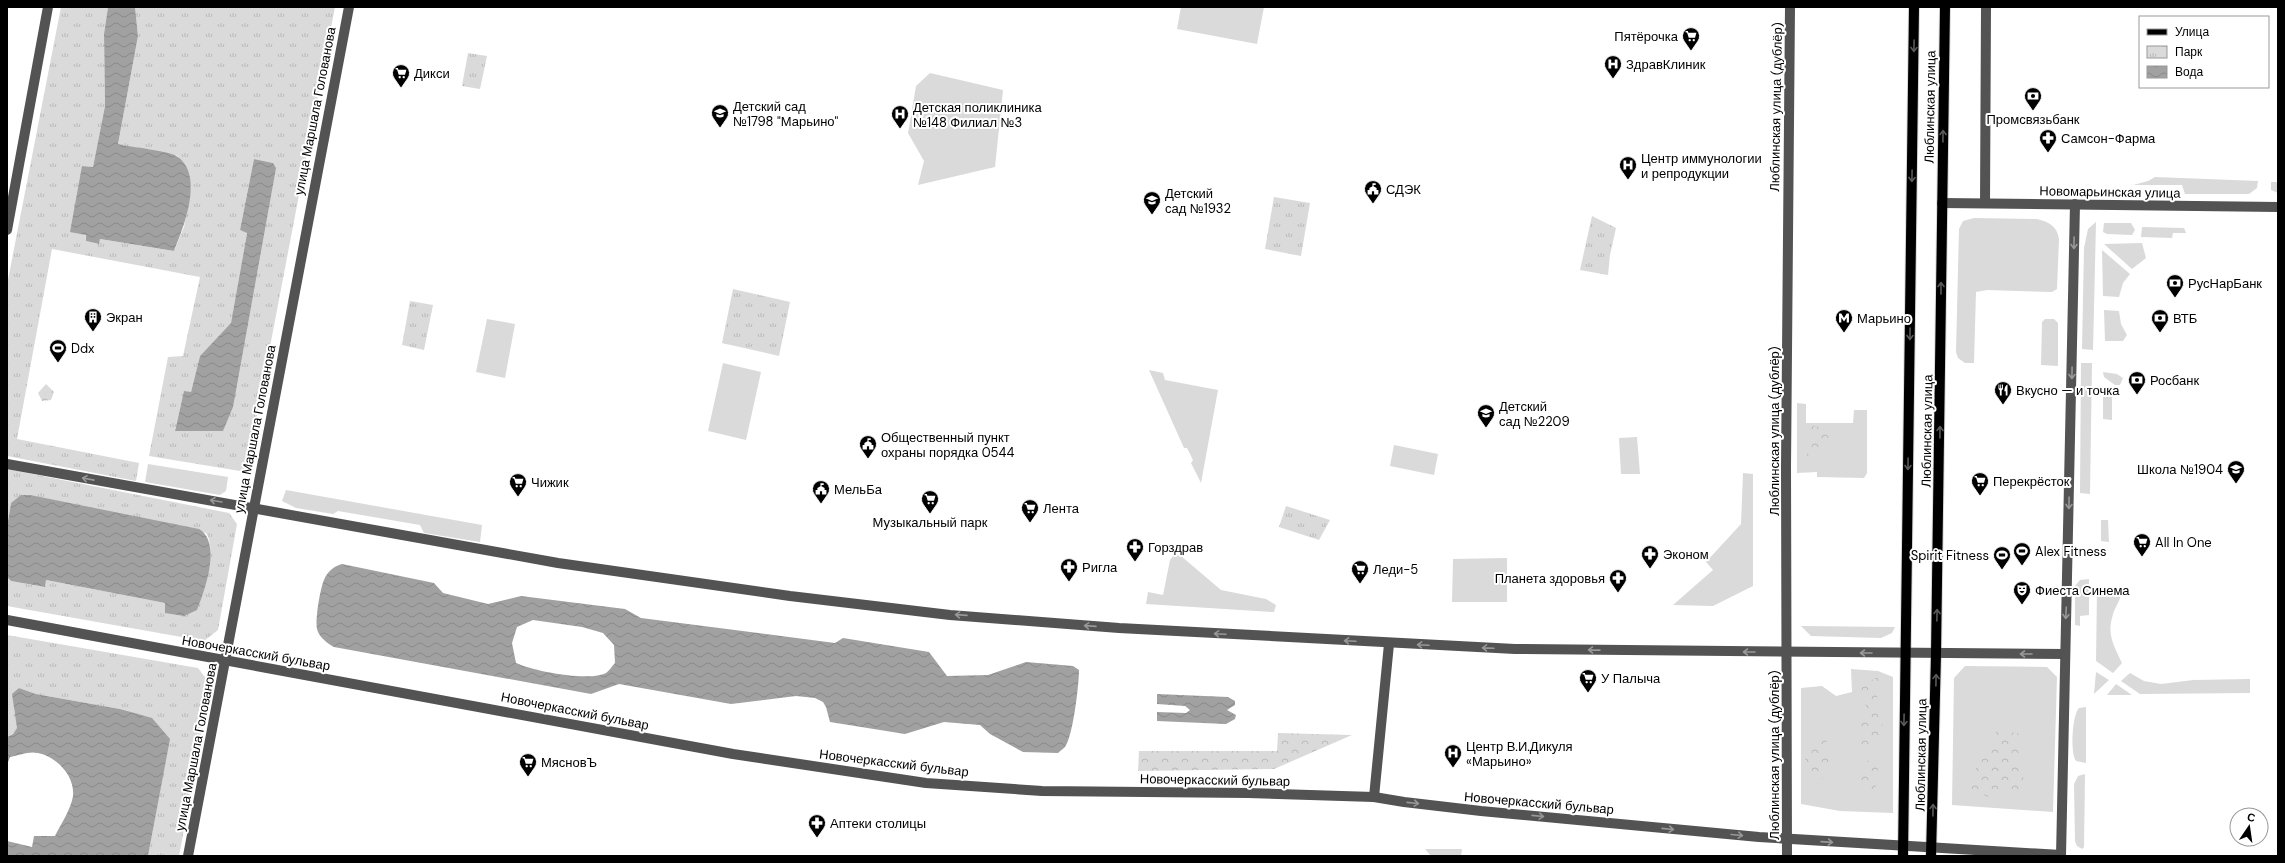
<svg xmlns="http://www.w3.org/2000/svg" width="2285" height="863" font-family="'DM Sans',sans-serif">
<style>
.grass{fill:#dadada}
.forest{fill:url(#forest-crowns)}
.park{fill:url(#park-tufts);fill-rule:evenodd}
.water{fill:url(#water-waves);fill-rule:evenodd}
.lines{fill:none;stroke-linecap:round;stroke-linejoin:round}
.major-casing{stroke:#dbdbdb;stroke-width:12}
.minor{stroke:#535353;stroke-width:10}
.major{stroke:#000;stroke-width:10}
.oneway{stroke:#595959}
.oneway2{stroke:#989898}
.labels{text-anchor:middle;dominant-baseline:central;stroke-width:4;stroke-linejoin:round;paint-order:stroke}
.poi-label{font-size:13px;fill:#000;stroke:#fff;text-anchor:start}
.street-label{font-size:13px;fill:#000;stroke:#fff}
</style>
<defs>
<pattern id="forest-crowns" width="20" height="18" patternUnits="userSpaceOnUse"><rect width="20" height="18" fill="#dadada"/><path d="M2 6a3 3 0 1 1 6 0M12 15a3 3 0 1 1 6 0" fill="none" stroke="#b9b9b9"/></pattern>
<pattern id="park-tufts" width="24" height="20" patternUnits="userSpaceOnUse"><rect width="24" height="20" fill="#dadada"/><path d="M3 7l-1-3M5 7V3M7 7l1-3M15 17l-1-3M17 17v-4M19 17l1-3" fill="none" stroke="#b9b9b9"/></pattern>
<pattern id="water-waves" width="16" height="10" patternUnits="userSpaceOnUse"><rect width="16" height="10" fill="#a1a1a1"/><path d="M0 5q4-4 8 0t8 0" fill="none" stroke="#898989"/></pattern>
</defs>
<rect width="100%" height="100%" fill="#fff"/>
<g class="grass">
<path d="M1181 7H1264L1257 44 1177 29Z"/>
<path d="M930 73 1003 90 995 167 918 185 924 161 908 133 916 86Z"/>
<path d="M2155 177 2258 181 2257 188 2249 194H2185L2182 185H2133L2148 181Z"/>
<path d="M2271 182H2278V193L2271 190Z"/>
<path d="M1974 218 2037 219C2049 222 2057 226 2059 239L2057 289 2052 292 1987 290 1976 292 1974 363H1965L1958 358 1956 352 1959 229 1963 221Z"/>
<path d="M2096 222 2093 350 2082 349 2084 248 2088 229Z"/>
<path d="M2104 223H2131L2135 230 2132 235 2107 234 2103 232Z"/>
<path d="M2142 227 2184 228 2186 233H2173L2172 238 2141 237Z"/>
<path d="M2142 243 2146 258 2132 269 2104 244Z"/>
<path d="M2102 250 2130 274 2123 283 2119 297 2103 296Z"/>
<path d="M2104 310 2119 311 2121 324 2127 335 2123 341H2105Z"/>
<path d="M487 319 515 324 505 378 476 372Z"/>
<path d="M2045 319H2054L2058 323V366L2041 365 2042 322Z"/>
<path d="M723 363 761 372 746 440 708 431Z"/>
<path d="M2081 363H2092L2090 494 2080 493Z"/>
<path d="M1149 370 1163 373 1165 380 1218 390 1201 483 1191 463 1193 460 1187 448H1184Z"/>
<path d="M2103 372 2117 374 2123 378 2120 385H2115L2104 377Z"/>
<path d="M2103 395H2112V420L2103 419Z"/>
<path d="M1797 403 1806 404V423H1853L1854 410H1867V473L1864 478 1817 477V472L1797 473Z"/>
<path d="M1637 437 1640 474H1621L1619 438Z"/>
<path d="M1394 445 1438 454 1434 475 1390 466Z"/>
<path d="M148 464 228 477 226 491 220 495 145 482Z"/>
<path d="M1743 473 1753 474V586L1713 606 1673 605 1713 570 1706 562 1741 524Z"/>
<path d="M286 490 482 525 480 542 424 533 420 525 338 511 333 514 296 508 282 501Z"/>
<path d="M2101 520H2108L2109 542 2101 541Z"/>
<path d="M1174 555 1181 556 1221 590 1266 599 1276 605 1274 612 1146 604 1148 592 1163 595 1170 560Z"/>
<path d="M1507 558V602H1452L1453 559Z"/>
<path d="M2089 579V615L2080 616V626L2075 625V586L2080 580Z"/>
<path d="M2122 588C2122 600 2114 607 2112 618 2107 635 2115 648 2122 663L2113 673 2096 661 2097 591Z"/>
<path d="M1801 626 1895 627 1892 633 1881 638 1811 636Z"/>
<path d="M1965 666 2047 667 2057 677 2053 812 1952 805 1954 678Z"/>
<path d="M1851 669 1878 671 1893 677V813L1840 811 1801 804V688L1822 686 1836 696 1852 692Z"/>
<path d="M2096 672 2109 680 2094 694Z"/>
<path d="M2130 673 2144 681 2161 684 2193 680 2250 679V693L2140 694 2121 681Z"/>
<path d="M2116 684 2132 695H2107Z"/>
<path d="M2086 707V763L2076 761C2070 754 2072 715 2079 708Z"/>
<path d="M2085 774 2084 847 2082 849 2077 846 2075 841 2074 784 2078 776Z"/>
<path d="M1425 849H1462L1461 856H1431Z"/>
</g>
<g class="forest">
<path d="M46 384 54 392 51 400 42 401 38 393Z"/>
<path d="M1810 426 1828 428 1830 442 1806 466Z"/>
<path d="M1879 676 1876 711 1883 715 1881 746 1874 744 1868 750 1859 751 1860 719 1866 706 1860 687Z"/>
<path d="M1997 730 2021 734 2022 776 2032 788 2000 795 1996 800 1971 790 1976 768Z"/>
<path d="M1278 733 1352 735 1274 769 1138 771 1139 751H1277Z"/>
<path d="M1824 734 1829 750 1832 754 1820 784 1806 768 1805 754Z"/>
<path d="M1877 752C1880 769 1875 785 1874 803L1859 782V769Z"/>
</g>
<g class="park">
<path d="M61 7H108L104 34 105 106 93 167 82 166 86 241 98 244 100 239 174 251 184 227 191 187 178 156 118 144 138 36 135 7H335L246 472 149 456 168 357 183 356 200 277 52 249 17 439 139 463 136 481 7 456V285ZM254 159 273 163 223 431 175 430 184 392H191L200 356 231 324 247 232 240 230Z"/>
<path d="M468 53 487 56 480 89 462 86Z"/>
<path d="M1274 197 1310 203 1301 256 1265 249Z"/>
<path d="M1592 216 1616 228 1610 255 1608 275 1580 270Z"/>
<path d="M733 289 790 302 779 356 722 343Z"/>
<path d="M410 301 433 305 424 350 402 345Z"/>
<path d="M7 469 229 513 237 524 218 630 204 641 7 606V577L11 581 44 587 46 580 165 603V613L207 576C209 561 214 546 206 533L11 503 7 527Z"/>
<path d="M1286 506 1330 520 1319 540 1279 527Z"/>
<path d="M7 635 198 668 211 685 179 856H148L169 739 132 713 120 709 36 694 19 688C17 694 14 701 14 707 14 720 25 729 7 737Z"/>
</g>
<g class="water">
<path d="M108 7H135L138 36 118 144C130 147 171 151 178 157 204 176 184 227 174 251L100 239 99 244 86 241V235L70 232 82 166 93 167 105 106 104 34Z"/>
<path d="M254 159 273 163 276 168 233 407 223 431H175L184 391 191 392 200 356 231 323 247 233 240 230Z"/>
<path d="M21 495H30L199 529C222 542 205 590 197 610L184 616 165 613V603L46 580 45 587 11 581 7 577V527L11 503Z"/>
<path d="M342 564 434 583 443 593 488 604 521 596 625 609 641 618 835 643 843 638 929 652 947 676 988 675 1026 662 1073 666 1079 670C1079 685 1073 736 1065 747 1063 749 1060 751 1058 753L1023 752 990 734 980 725 944 722 905 734 830 722 826 707 823 702 815 698 796 696 731 704 619 684 591 694 334 647C327 643 319 637 317 629 315 620 320 589 324 580 327 572 334 566 342 564ZM533 620 582 627 603 633 614 645 615 663C612 666 609 671 606 673 589 682 533 671 516 663L512 643 517 627Z"/>
<path d="M19 688 36 694 120 709 152 718 170 739 148 856H7V841L32 847 34 836H55C61 824 71 809 73 796 75 776 57 757 38 753 29 751 19 755 10 757L7 765V737L13 734 17 728 12 694Z"/>
<path d="M1157 694 1228 697 1235 701V705L1227 710 1236 715 1235 719 1226 724 1157 721V712L1186 713 1190 710 1185 706 1157 704Z"/>
</g>
<g class="lines">
<g class="major-casing">
<g id="major">
<path d="M1903 856 1914 7"/>
<path d="M1931 856 1936 654 1945 7"/>
</g>
</g>
<g class="minor">
<path d="M1942 203 2278 207"/>
<path d="M1985 203 1986 7"/>
<path d="M7 230 48 7"/>
<path d="M7 464 558 563 790 596 950 615 1119 628 1515 649 2065 654"/>
<path d="M7 620 733 754 926 783 1042 791 1248 793 1374 797 1404 802 1481 811 1759 837 2061 855"/>
<path d="M1374 797 1389 644"/>
<path d="M188 856 349 7"/>
<path d="M1787 856 1786 466 1790 7"/>
<path d="M2061 856 2075 204"/>
</g>
<use href="#major" class="major"/>
</g>
<defs><path id="oneway-shaft" d="M-6 0H5M1.5-3L5.5 0L1.5 3" fill="none" stroke-width="1.6" stroke-linecap="round" stroke-linejoin="round"/></defs>
<g class="oneway">
<use href="#oneway-shaft" transform="translate(1914 46) rotate(91)"/>
<use href="#oneway-shaft" transform="translate(1943 136) rotate(-89)"/>
<use href="#oneway-shaft" transform="translate(1912 176) rotate(91)"/>
<use href="#oneway-shaft" transform="translate(1941 288) rotate(-90)"/>
<use href="#oneway-shaft" transform="translate(1910 334) rotate(91)"/>
<use href="#oneway-shaft" transform="translate(1940 432) rotate(-89)"/>
<use href="#oneway-shaft" transform="translate(1908 464) rotate(91)"/>
<use href="#oneway-shaft" transform="translate(1937 615) rotate(-89)"/>
<use href="#oneway-shaft" transform="translate(1936 680) rotate(-89)"/>
<use href="#oneway-shaft" transform="translate(1904 720) rotate(91)"/>
<use href="#oneway-shaft" transform="translate(1933 810) rotate(-89)"/>
</g>
<g class="oneway2">
<use href="#oneway-shaft" transform="translate(2074 243) rotate(91)"/>
<use href="#oneway-shaft" transform="translate(2072 373) rotate(91)"/>
<use href="#oneway-shaft" transform="translate(88 479) rotate(-169)"/>
<use href="#oneway-shaft" transform="translate(216 501) rotate(-171)"/>
<use href="#oneway-shaft" transform="translate(2069 503) rotate(91)"/>
<use href="#oneway-shaft" transform="translate(2066 613) rotate(93)"/>
<use href="#oneway-shaft" transform="translate(961 615) rotate(-176)"/>
<use href="#oneway-shaft" transform="translate(1090 626) rotate(-176)"/>
<use href="#oneway-shaft" transform="translate(1220 634) rotate(-177)"/>
<use href="#oneway-shaft" transform="translate(1350 641) rotate(-177)"/>
<use href="#oneway-shaft" transform="translate(1423 645) rotate(-177)"/>
<use href="#oneway-shaft" transform="translate(1488 648) rotate(-178)"/>
<use href="#oneway-shaft" transform="translate(1594 650) rotate(-179)"/>
<use href="#oneway-shaft" transform="translate(1749 652) rotate(-180)"/>
<use href="#oneway-shaft" transform="translate(1866 653) rotate(-180)"/>
<use href="#oneway-shaft" transform="translate(2026 654) rotate(180)"/>
<use href="#oneway-shaft" transform="translate(1413 803) rotate(6)"/>
<use href="#oneway-shaft" transform="translate(1538 816) rotate(6)"/>
<use href="#oneway-shaft" transform="translate(1668 829) rotate(6)"/>
<use href="#oneway-shaft" transform="translate(1737 835) rotate(5)"/>
<use href="#oneway-shaft" transform="translate(1827 842) rotate(4)"/>
</g>
<defs>
<g id="supermarket-pin" transform="scale(0.9)"><path d="M0 17L-7.5 6A9.5 9.5 0 1 1 7.5 6Z" fill="#000" stroke="#fff"/><path d="M-6-5.5h2.5l.6 2H6L4.5 2H-2.5L-4.4-4H-6ZM-1.5 3.2a1.3 1.3 0 1 0 .1 0ZM3 3.2a1.3 1.3 0 1 0 .1 0Z" fill="#fff"/></g>
<g id="hospital-pin" transform="scale(0.9)"><path d="M0 17L-7.5 6A9.5 9.5 0 1 1 7.5 6Z" fill="#000" stroke="#fff"/><path d="M-5-5h3v3.5h4V-5h3V5h-3V1.5h-4V5h-3Z" fill="#fff"/></g>
<g id="bank-pin" transform="scale(0.9)"><path d="M0 17L-7.5 6A9.5 9.5 0 1 1 7.5 6Z" fill="#000" stroke="#fff"/><path d="M-6-4H6V4H-6ZM0-2.3a2.3 2.3 0 1 0 0 4.6a2.3 2.3 0 1 0 0-4.6Z" fill="#fff"/></g>
<g id="school-pin" transform="scale(0.9)"><path d="M0 17L-7.5 6A9.5 9.5 0 1 1 7.5 6Z" fill="#000" stroke="#fff"/><path d="M0-5L7-2L0 1L-7-2ZM-4 1L0 2.5L4 1V4Q0 6-4 4Z" fill="#fff"/></g>
<g id="pharmacy-pin" transform="scale(0.9)"><path d="M0 17L-7.5 6A9.5 9.5 0 1 1 7.5 6Z" fill="#000" stroke="#fff"/><path d="M-2-6h4v4h4v4h-4v4h-4v-4h-4v-4h4Z" fill="#fff"/></g>
<g id="civic-pin" transform="scale(0.9)"><path d="M0 17L-7.5 6A9.5 9.5 0 1 1 7.5 6Z" fill="#000" stroke="#fff"/><path d="M-.6-6.5H3V-4.5H.6V-3L4-1V1h2V6H-6V1h2V-1L-.6-3ZM-1.2 2.5V6h2.4V2.5Z" fill="#fff"/></g>
<g id="building-pin" transform="scale(0.9)"><path d="M0 17L-7.5 6A9.5 9.5 0 1 1 7.5 6Z" fill="#000" stroke="#fff"/><path d="M-4-6H4V6H1V3H-1V6H-4ZM-2.5-4.3h1.7v1.8h-1.7ZM.8-4.3h1.7v1.8H.8ZM-2.5-1h1.7V.8h-1.7ZM.8-1h1.7V.8H.8Z" fill="#fff"/></g>
<g id="metro-pin" transform="scale(0.9)"><path d="M0 17L-7.5 6A9.5 9.5 0 1 1 7.5 6Z" fill="#000" stroke="#fff"/><path d="M-5.5 5V-5H-3L0 0L3-5H5.5V5H3V-.5L0 4L-3-.5V5Z" fill="#fff"/></g>
<g id="stadium-pin" transform="scale(0.9)"><path d="M0 17L-7.5 6A9.5 9.5 0 1 1 7.5 6Z" fill="#000" stroke="#fff"/><path d="M0-5a6.5 5 0 1 0 0 10a6.5 5 0 1 0 0-10ZM-3.5-1.8h7v3.6h-7Z" fill="#fff"/></g>
<g id="restaurant-pin" transform="scale(0.9)"><path d="M0 17L-7.5 6A9.5 9.5 0 1 1 7.5 6Z" fill="#000" stroke="#fff"/><path d="M-5-6h1v4h1v-4h1v4h1v-4h1v5L-1.5 .5V6h-2V.5L-5-1ZM5-6V6H3V1.5H1.5Q1.5-4 5-6Z" fill="#fff"/></g>
<g id="theatre-pin" transform="scale(0.9)"><path d="M0 17L-7.5 6A9.5 9.5 0 1 1 7.5 6Z" fill="#000" stroke="#fff"/><path d="M-5-5.5Q0-4 5-5.5V0Q5 5 0 6Q-5 5-5 0ZM-3.3-2.5H-1v1.5H-3.3ZM1-2.5H3.3v1.5H1ZM-2.8 1Q0 5.5 2.8 1Z" fill="#fff"/></g>
</defs>
<g fill-rule="evenodd">
<use href="#supermarket-pin" x="1691" y="36"/>
<use href="#hospital-pin" x="1613" y="64"/>
<use href="#supermarket-pin" x="401" y="73"/>
<use href="#bank-pin" x="2033" y="96"/>
<use href="#school-pin" x="720" y="113"/>
<use href="#hospital-pin" x="900" y="114"/>
<use href="#pharmacy-pin" x="2048" y="138"/>
<use href="#hospital-pin" x="1628" y="165"/>
<use href="#civic-pin" x="1373" y="189"/>
<use href="#school-pin" x="1152" y="200"/>
<use href="#bank-pin" x="2175" y="283"/>
<use href="#building-pin" x="93" y="317"/>
<use href="#metro-pin" x="1844" y="318"/>
<use href="#bank-pin" x="2160" y="318"/>
<use href="#stadium-pin" x="58" y="348"/>
<use href="#bank-pin" x="2137" y="380"/>
<use href="#restaurant-pin" x="2003" y="390"/>
<use href="#school-pin" x="1486" y="413"/>
<use href="#civic-pin" x="868" y="444"/>
<use href="#school-pin" x="2236" y="469"/>
<use href="#supermarket-pin" x="1980" y="481"/>
<use href="#supermarket-pin" x="518" y="482"/>
<use href="#civic-pin" x="821" y="489"/>
<use href="#supermarket-pin" x="930" y="499"/>
<use href="#supermarket-pin" x="1030" y="508"/>
<use href="#supermarket-pin" x="2142" y="542"/>
<use href="#pharmacy-pin" x="1135" y="547"/>
<use href="#stadium-pin" x="2022" y="551"/>
<use href="#pharmacy-pin" x="1650" y="554"/>
<use href="#stadium-pin" x="2002" y="555"/>
<use href="#pharmacy-pin" x="1069" y="567"/>
<use href="#supermarket-pin" x="1360" y="569"/>
<use href="#pharmacy-pin" x="1618" y="578"/>
<use href="#theatre-pin" x="2022" y="590"/>
<use href="#supermarket-pin" x="1588" y="678"/>
<use href="#hospital-pin" x="1453" y="753"/>
<use href="#supermarket-pin" x="528" y="762"/>
<use href="#pharmacy-pin" x="817" y="823"/>
</g>
<g class="labels">
<g class="poi-label">
<text x="1678" y="36" text-anchor="end">Пятёрочка</text>
<text x="1626" y="64">ЗдравКлиник</text>
<text x="414" y="73">Дикси</text>
<text x="733" y="106">Детский сад<tspan x="733" dy="15">№1798 "Марьино"</tspan></text>
<text x="913" y="107">Детская поликлиника<tspan x="913" dy="15">№148 Филиал №3</tspan></text>
<text x="2033" y="119" text-anchor="middle">Промсвязьбанк</text>
<text x="2061" y="138">Самсон-Фарма</text>
<text x="1641" y="158">Центр иммунологии<tspan x="1641" dy="15">и репродукции</tspan></text>
<text x="1386" y="189">СДЭК</text>
<text x="1165" y="193">Детский<tspan x="1165" dy="15">сад №1932</tspan></text>
<text x="2188" y="283">РусНарБанк</text>
<text x="106" y="317">Экран</text>
<text x="1857" y="318">Марьино</text>
<text x="2173" y="318">ВТБ</text>
<text x="71" y="348">Ddx</text>
<text x="2150" y="380">Росбанк</text>
<text x="2016" y="390">Вкусно — и точка</text>
<text x="1499" y="406">Детский<tspan x="1499" dy="15">сад №2209</tspan></text>
<text x="881" y="437">Общественный пункт<tspan x="881" dy="15">охраны порядка 0544</tspan></text>
<text x="2223" y="469" text-anchor="end">Школа №1904</text>
<text x="1993" y="481">Перекрёсток</text>
<text x="531" y="482">Чижик</text>
<text x="834" y="489">МельБа</text>
<text x="1043" y="508">Лента</text>
<text x="930" y="522" text-anchor="middle">Музыкальный парк</text>
<text x="2155" y="542">All In One</text>
<text x="1148" y="547">Горздрав</text>
<text x="2035" y="551">Alex Fitness</text>
<text x="1663" y="554">Эконом</text>
<text x="1989" y="555" text-anchor="end">Spirit Fitness</text>
<text x="1082" y="567">Ригла</text>
<text x="1373" y="569">Леди-5</text>
<text x="1605" y="578" text-anchor="end">Планета здоровья</text>
<text x="2035" y="590">Фиеста Синема</text>
<text x="1601" y="678">У Палыча</text>
<text x="1466" y="746">Центр В.И.Дикуля<tspan x="1466" dy="15">«Марьино»</tspan></text>
<text x="541" y="762">МясновЪ</text>
<text x="830" y="823">Аптеки столицы</text>
</g>
<g class="street-label">
<text transform="translate(1776 107) rotate(-89)">Люблинская улица (дублёр)</text>
<text transform="translate(1930 107) rotate(-89)">Люблинская улица</text>
<text transform="translate(315 111) rotate(-79)">улица Маршала Голованова</text>
<text transform="translate(2110 192) rotate(1)">Новомарьинская улица</text>
<text transform="translate(255 429) rotate(-79)">улица Маршала Голованова</text>
<text transform="translate(1774 431) rotate(-90)">Люблинская улица (дублёр)</text>
<text transform="translate(1927 431) rotate(-89)">Люблинская улица</text>
<text transform="translate(256 653) rotate(10)">Новочеркасский бульвар</text>
<text transform="translate(575 711) rotate(11)">Новочеркасский бульвар</text>
<text transform="translate(196 747) rotate(-79)">улица Маршала Голованова</text>
<text transform="translate(1774 755) rotate(-90)">Люблинская улица (дублёр)</text>
<text transform="translate(1921 755) rotate(-89)">Люблинская улица</text>
<text transform="translate(894 763) rotate(7)">Новочеркасский бульвар</text>
<text transform="translate(1215 780) rotate(1)">Новочеркасский бульвар</text>
<text transform="translate(1539 803) rotate(5)">Новочеркасский бульвар</text>
</g>
</g>
<rect width="2285" height="863" fill="none" stroke="#000000" stroke-width="16"/>
<rect x="2139" y="16" width="130" height="72" fill="#ffffff" stroke="#999999"/>
<rect x="2147" y="29" width="20" height="6" fill="#000000" stroke="#999999"/>
<text x="2175" y="36" font-size="12" fill="#000000">Улица</text>
<rect x="2147" y="46" width="20" height="12" fill="url(#park-tufts)" stroke="#999999"/>
<text x="2175" y="56" font-size="12" fill="#000000">Парк</text>
<rect x="2147" y="66" width="20" height="12" fill="url(#water-waves)" stroke="#999999"/>
<text x="2175" y="76" font-size="12" fill="#000000">Вода</text>
<g transform="translate(2249 827) rotate(13)"><circle r="19" fill="#ffffff" stroke="#999999"/>
<path d="M0-3L7 15L0 10L-7 15Z" fill="#000000"/>
<text y="-6" font-size="11" font-weight="bold" text-anchor="middle" fill="#000000">С</text>
</g>
</svg>
